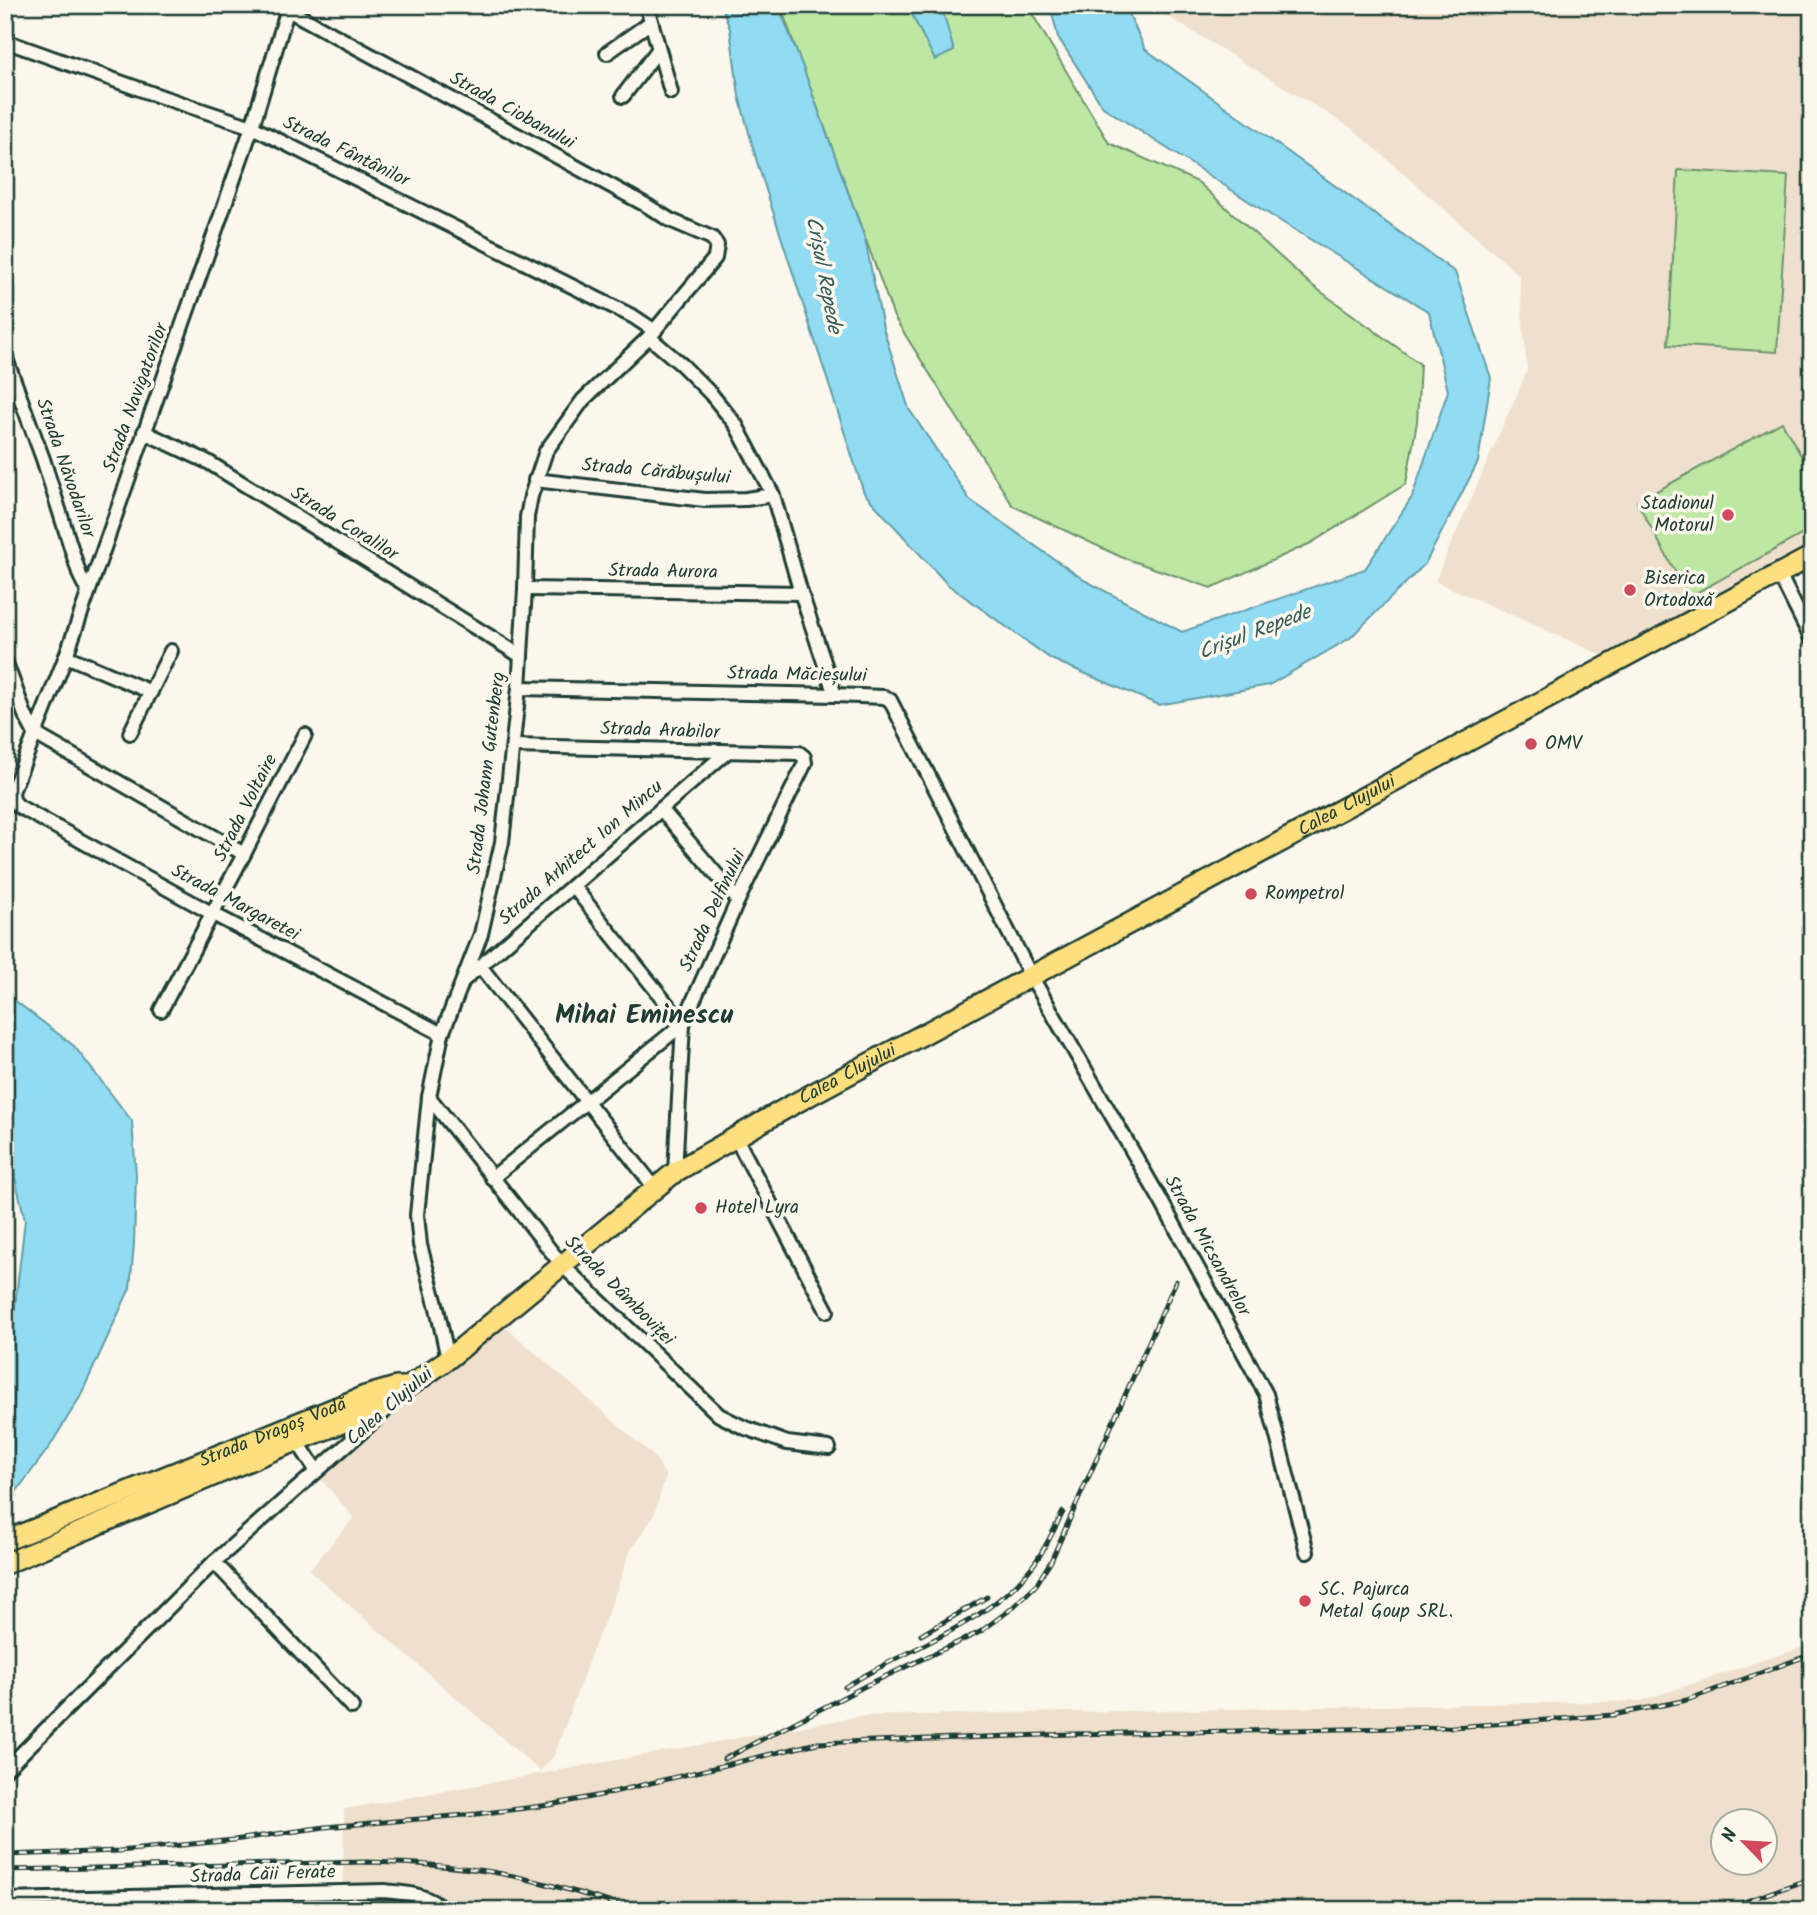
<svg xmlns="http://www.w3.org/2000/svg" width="1817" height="1915" font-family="Kalam,sans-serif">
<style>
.built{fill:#efe0cd;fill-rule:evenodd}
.green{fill:#bde7a3;stroke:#6e926c;stroke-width:2}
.water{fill:#91dcf2;stroke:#639ca6;stroke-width:2}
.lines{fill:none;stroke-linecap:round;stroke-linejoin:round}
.minor-casing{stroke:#1f3d34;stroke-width:18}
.primary-casing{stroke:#1f3d34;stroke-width:24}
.minor{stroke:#fbf7ec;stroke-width:12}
.primary{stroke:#fddf80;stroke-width:19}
.rail-casing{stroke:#1f3d34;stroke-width:5}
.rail{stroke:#fbf7ec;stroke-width:2.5;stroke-dasharray:8;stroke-linecap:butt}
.poi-dot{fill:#d1495b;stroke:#fbf7ec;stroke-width:2.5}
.labels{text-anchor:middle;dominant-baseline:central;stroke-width:7;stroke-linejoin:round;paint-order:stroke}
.street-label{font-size:19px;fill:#1f3d34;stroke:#fbf7ec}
.poi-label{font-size:19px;fill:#1f3d34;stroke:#fbf7ec;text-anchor:start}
.water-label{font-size:21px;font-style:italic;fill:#365d5a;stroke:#fbf7ec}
.district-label{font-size:26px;font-weight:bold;fill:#1f3d34;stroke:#fbf7ec}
</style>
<rect width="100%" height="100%" fill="#fbf7ec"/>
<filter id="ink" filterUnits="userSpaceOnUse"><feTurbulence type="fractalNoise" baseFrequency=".0143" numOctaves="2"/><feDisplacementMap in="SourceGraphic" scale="14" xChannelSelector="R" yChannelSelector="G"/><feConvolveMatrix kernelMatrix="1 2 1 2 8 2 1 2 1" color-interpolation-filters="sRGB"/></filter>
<g filter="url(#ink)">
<g class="built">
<path d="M1149 5H1812V557L1606 657 1435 581 1527 371 1519 275 1353 129Z"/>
<path d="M502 1324 656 1458 666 1477 653 1517 630 1551 611 1606 593 1649 554 1756 540 1771 309 1570 354 1518 317 1475Z"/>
<path d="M1812 1644V1910H498V1907L343 1885 344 1809 861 1716 1640 1701ZM1722 1820H1764V1862H1722Z"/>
</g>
<g class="green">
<path d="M780 5H1027L1109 143 1198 182 1309 283 1420 364 1417 422 1406 484 1311 543 1211 588 1121 557 1013 506 894 317Z"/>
<path d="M1678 170 1788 176 1777 352 1668 345Z"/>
<path d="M1782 422 1812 475V529L1689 597 1637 502Z"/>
</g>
<g class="water">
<path d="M721 5H778L802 65 865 239 883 328 909 409 970 500 1084 580 1182 632 1365 569 1412 497 1448 391 1429 312 1264 211 1103 107 1058 37 1050 5H1125L1145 49 1455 272 1491 378 1478 462 1425 564 1350 638 1269 685 1159 705 1051 659 947 584 864 493 757 162 739 96 730 29Z"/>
<path d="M909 5H941L954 51 935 60 915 21Z"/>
<path d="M5 993 74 1046 132 1121 136 1175 134 1244 130 1288 80 1397 50 1446 5 1507V1324L14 1314 25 1220 5 1135Z"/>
</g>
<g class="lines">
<g class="minor-casing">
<g id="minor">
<path d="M289 5 252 127 66 656 12 792 13 800 18 806 213 914 442 1034"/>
<path d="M645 5 649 14 671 92"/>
<path d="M288 10 646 205 670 220 712 238 717 245 715 258 649 337 583 400 546 451 531 496 527 517 525 589 519 688 502 842 481 934 442 1034 429 1097 417 1215 420 1245 437 1308 448 1359"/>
<path d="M5 41 162 97 252 127 634 317 655 331"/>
<path d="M607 53 651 22"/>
<path d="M623 96 658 50"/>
<path d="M649 337 682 365 711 394 736 425 773 495 801 593 835 695"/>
<path d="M5 356 43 459 80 576 88 592"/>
<path d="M144 432 208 462 521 656"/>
<path d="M535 480 705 500 746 499 773 495"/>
<path d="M1779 574 1812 640"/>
<path d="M525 589 801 593"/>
<path d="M66 656 151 692"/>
<path d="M5 660 25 715 35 734 244 854"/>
<path d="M519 688 835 695 884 697 890 700 1031 976 1160 1199 1266 1394 1307 1552"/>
<path d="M130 733 171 651"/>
<path d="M513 746 799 753 804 757 805 763 738 900 683 1024 675 1172"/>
<path d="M661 809 738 900"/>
<path d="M573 886 683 1024"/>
<path d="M480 966 655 1188"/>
<path d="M465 979 727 752"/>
<path d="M161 1010 244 854 305 735"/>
<path d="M429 1097 562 1265 719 1415 743 1427 787 1443 829 1448"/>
<path d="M735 1136 827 1311"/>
<path d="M492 1178 683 1024"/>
<path d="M297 1441 316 1470"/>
<path d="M214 1562 352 1707"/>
<path d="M5 1770 214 1562 384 1412"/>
<path d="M5 1900 384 1891C410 1894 423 1893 445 1910"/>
</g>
</g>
<g class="primary-casing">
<g id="primary">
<path id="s1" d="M5 1541 365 1396 396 1387H406"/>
<path id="s2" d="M5 1564 274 1450 377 1409 448 1359 675 1172 790 1106 1812 556"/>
</g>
</g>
<use href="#minor" class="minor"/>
<use href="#primary" class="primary"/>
<g class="rail-casing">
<g id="rail">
<path d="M921 1635 987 1597"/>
<path d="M845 1687C908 1647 989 1625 1034 1564 1046 1548 1054 1529 1063 1512"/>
<path d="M724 1759 867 1685 980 1632 1011 1609 1036 1585 1051 1561 1176 1281"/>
<path d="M5 1855 119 1851 234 1840 325 1827 477 1814 550 1805 601 1795 817 1743 1072 1734 1453 1727 1613 1715 1687 1700 1812 1654"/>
<path d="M5 1870 366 1862C417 1863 468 1866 518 1877 557 1886 595 1897 633 1910"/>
<path d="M1721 1910 1812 1878"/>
</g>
</g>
<use href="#rail" class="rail"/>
</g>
</g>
<g class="poi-dot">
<circle cx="1728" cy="515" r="7"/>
<circle cx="1630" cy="590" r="7"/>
<circle cx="1531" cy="744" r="7"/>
<circle cx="1251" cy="894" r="7"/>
<circle cx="701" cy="1208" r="7"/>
<circle cx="1305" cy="1601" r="7"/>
</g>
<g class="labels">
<g class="street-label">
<text transform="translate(512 111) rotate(29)">Strada Ciobanului</text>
<text transform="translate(346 152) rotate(26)">Strada Fântânilor</text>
<text transform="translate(136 398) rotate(-70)">Strada Navigatorilor</text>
<text transform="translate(65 468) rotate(71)">Strada Năvodarilor</text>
<text transform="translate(656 472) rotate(5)">Strada Cărăbușului</text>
<text transform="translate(344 524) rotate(32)">Strada Coralilor</text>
<text transform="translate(663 572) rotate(1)">Strada Aurora</text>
<text transform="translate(797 675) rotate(1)">Strada Măcieșului</text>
<text transform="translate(660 731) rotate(2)">Strada Arabilor</text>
<text transform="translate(487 773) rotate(-83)">Strada Johann Gutenberg</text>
<text stroke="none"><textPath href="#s2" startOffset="1549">Calea Clujului</textPath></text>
<text transform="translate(246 808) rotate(-63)">Strada Voltaire</text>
<text transform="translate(581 853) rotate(-41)">Strada Arhitect Ion Mincu</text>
<text transform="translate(235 903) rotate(28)">Strada Margaretei</text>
<text transform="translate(713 911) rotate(-65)">Strada Delfinului</text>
<text stroke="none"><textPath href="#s2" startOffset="982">Calea Clujului</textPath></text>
<text transform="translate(1207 1246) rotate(61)">Strada Micsandrelor</text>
<text transform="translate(619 1291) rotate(45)">Strada Dâmboviței</text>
<text transform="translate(390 1407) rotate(-41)">Calea Clujului</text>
<text stroke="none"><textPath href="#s1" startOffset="289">Strada Dragoș Vodă</textPath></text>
<text transform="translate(263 1875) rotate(-2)">Strada Căii Ferate</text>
</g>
<g class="poi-label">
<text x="1714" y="504" text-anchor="end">Stadionul<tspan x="1714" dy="22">Motorul</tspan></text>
<text x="1644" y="579">Biserica<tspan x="1644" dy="22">Ortodoxă</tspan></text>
<text x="1545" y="744">OMV</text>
<text x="1265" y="894">Rompetrol</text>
<text x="715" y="1208">Hotel Lyra</text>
<text x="1319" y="1590">SC. Pajurca<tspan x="1319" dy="22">Metal Goup SRL.</tspan></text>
</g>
<g class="water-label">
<text transform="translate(823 275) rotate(79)">Crișul Repede</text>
<text transform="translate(1255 633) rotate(-21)">Crișul Repede</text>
</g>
<g class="district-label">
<text x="644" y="1016">Mihai Eminescu</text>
</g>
</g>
<rect width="1817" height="1915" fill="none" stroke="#fbf7ec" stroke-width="28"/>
<rect x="14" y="14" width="1789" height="1887" fill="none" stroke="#1f3d34" stroke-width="2.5" filter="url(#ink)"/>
<g transform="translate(1744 1842) rotate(295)"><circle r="33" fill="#fbf7ec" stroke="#a3ada2" stroke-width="2"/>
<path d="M0-5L12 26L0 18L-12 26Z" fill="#d1495b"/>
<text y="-10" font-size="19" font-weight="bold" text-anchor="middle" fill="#1f3d34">N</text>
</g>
</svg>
